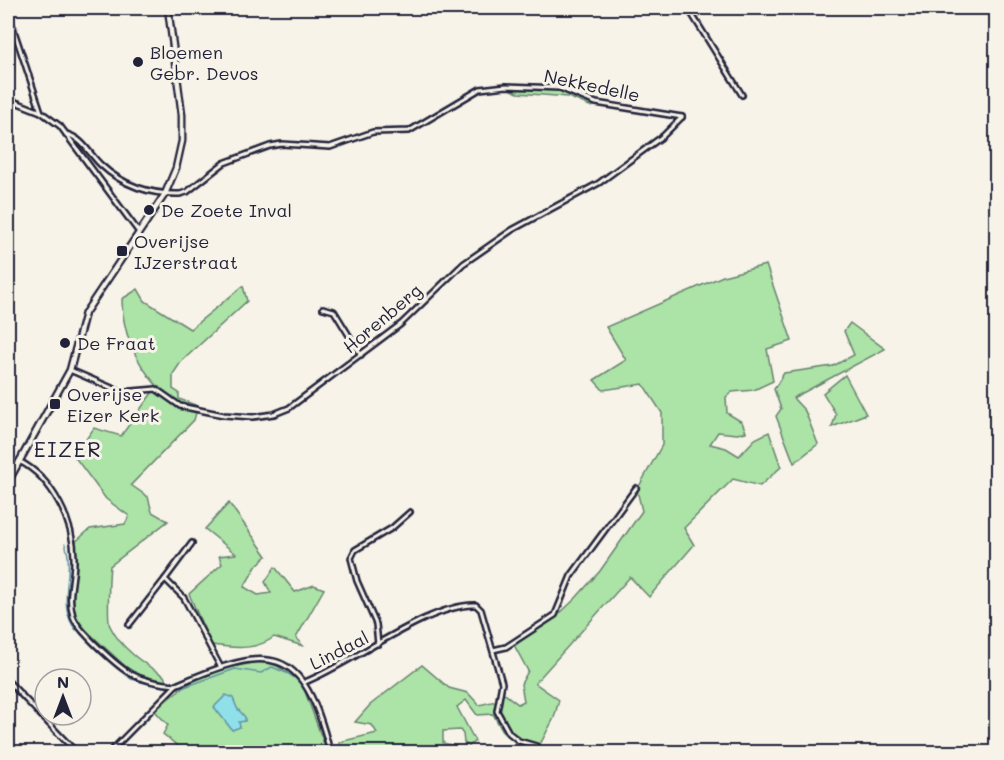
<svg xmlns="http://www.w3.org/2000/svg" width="1004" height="760" font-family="Mali,sans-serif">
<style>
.green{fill:#ace3a6;stroke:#678270;stroke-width:1.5}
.water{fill:#8fe0e9;stroke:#6394a3;stroke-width:1.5}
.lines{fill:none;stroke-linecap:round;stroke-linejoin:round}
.stream{stroke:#6394a3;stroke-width:1.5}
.minor-casing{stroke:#22223b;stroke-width:8}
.tertiary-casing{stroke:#22223b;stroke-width:9}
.minor{stroke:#f7f3e8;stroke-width:3}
.tertiary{stroke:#f7f3e8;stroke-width:4.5}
.poi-dot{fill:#22223b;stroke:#f7f3e8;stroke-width:2}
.labels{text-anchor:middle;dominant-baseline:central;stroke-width:6;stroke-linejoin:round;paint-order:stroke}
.poi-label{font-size:18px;fill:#22223b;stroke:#f7f3e8;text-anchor:start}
.street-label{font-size:18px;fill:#22223b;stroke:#f7f3e8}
.quarter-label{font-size:21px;letter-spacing:1.5px;fill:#22223b;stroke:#f7f3e8}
</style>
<rect width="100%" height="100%" fill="#f7f3e8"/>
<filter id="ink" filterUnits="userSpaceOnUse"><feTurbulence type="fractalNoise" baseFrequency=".0167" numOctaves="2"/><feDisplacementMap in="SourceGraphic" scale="12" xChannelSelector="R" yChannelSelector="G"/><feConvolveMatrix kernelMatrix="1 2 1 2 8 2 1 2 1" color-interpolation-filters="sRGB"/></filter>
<g filter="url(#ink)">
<g class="green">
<path d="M507 88 559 90 595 105 592 107 568 97 518 93Z"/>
<path d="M766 265 792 341 767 349 773 381 754 390 732 392 726 397 727 413 742 422 746 432 737 434 718 432 710 444 726 448 739 456 755 439 769 432 781 467 760 486 733 479 684 528 694 545 649 597 630 577 535 683 559 700 554 718 536 752 504 734 493 714 477 715 466 700 457 707 475 741 469 746 464 743 463 734 460 730 443 731V743L459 747V752H333L340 751 339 742 377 733 372 725 355 722 370 705 422 665 449 688 468 693 479 705 501 700 502 692 518 704 524 701 521 684 528 671 514 645 557 616 575 599 600 571 642 511 637 490 662 445V413L643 384 603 390 594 380 626 360 606 327 723 276Z"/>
<path d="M243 286 247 301 181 362 173 374V389L179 393V399L198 406 194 420 131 485 148 497 152 512 168 521 110 566C109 575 107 621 110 626 121 649 143 663 164 676L167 683 137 677 75 620C71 594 75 569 74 543L90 529 125 524 129 516 106 499 74 456 94 428 121 436 157 386C135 361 122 333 122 299L138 289 145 301 190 329Z"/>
<path d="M850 323 885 349 793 398 805 411 818 444 794 463 776 416 781 409 774 389 784 373 833 366 854 355 844 331Z"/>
<path d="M845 375 866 414 832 427 836 414 823 393Z"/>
<path d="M229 503 267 556 257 565 244 587 258 595 271 593 265 582 275 567 295 592 314 585 324 589 296 638 303 646 274 637C256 651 232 648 211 645L189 594 222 564 219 556 236 554 205 529Z"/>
<path d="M266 661 277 666 302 683 327 752H229L225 748 179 747 163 734 168 725 155 711C191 675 217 668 266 661Z"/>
</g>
<path class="water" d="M226 695 233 698 237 708 245 717V721L239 722 240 727 232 730 214 707Z"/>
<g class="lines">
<g class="stream">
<path d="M65 544C76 572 55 604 76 630"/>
<path d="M80 633 131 679 169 688"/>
<path d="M179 689 235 669 261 673 272 667 296 677"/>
</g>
<g class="minor-casing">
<g id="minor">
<path d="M688 8 742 95"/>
<path d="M8 13 41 112"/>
<path d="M8 99 41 112 60 126 138 231"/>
<path d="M66 134C83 138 90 155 101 165 122 185 151 195 180 194L187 192 224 163 270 146 282 144 330 147 373 132 409 131 480 89 506 86 560 88 596 103 682 117"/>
<path d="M323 308 334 311 361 355"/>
<path d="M70 370 121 392 156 389 180 406 224 415 253 417 274 414 289 408 401 324 463 264 512 230 599 183 663 136 682 117"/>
<path d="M19 461C53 478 75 524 74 561 74 580 67 597 73 616 76 629 118 667 131 674 144 681 162 684 176 685 270 644 303 643 330 752"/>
<path d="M192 543 165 579 184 598 220 666"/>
<path d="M129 625 165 579"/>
<path d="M378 644 376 624 357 581 351 558 355 550 392 528 410 512"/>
<path d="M493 650 506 647 555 615 571 576 636 488"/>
<path d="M8 681 76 752"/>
<path d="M305 682C351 664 430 603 476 605L481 610 502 683 497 711 509 733 519 741 536 746"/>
<path d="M110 752 176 685"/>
</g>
</g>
<g class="tertiary-casing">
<path id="tertiary" d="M8 482 70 370 85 313 165 194 176 168 182 141V115L168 8"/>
</g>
<use href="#minor" class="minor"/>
<use href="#tertiary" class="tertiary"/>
</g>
</g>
<g class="poi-dot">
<circle cx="138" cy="62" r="6"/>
<circle cx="149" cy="210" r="6"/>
<rect x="116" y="245" width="12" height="12" rx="3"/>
<circle cx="65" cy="343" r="6"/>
<rect x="49" y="398" width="12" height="12" rx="3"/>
</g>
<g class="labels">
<g class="poi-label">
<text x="150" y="52">Bloemen<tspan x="150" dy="21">Gebr. Devos</tspan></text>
<text x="161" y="210">De Zoete Inval</text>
<text x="134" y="241">Overijse<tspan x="134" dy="21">IJzerstraat</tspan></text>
<text x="77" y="343">De Fraat</text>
<text x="67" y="394">Overijse<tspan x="67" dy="21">Eizer Kerk</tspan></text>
</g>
<g class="street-label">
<text transform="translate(592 85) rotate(12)">Nekkedelle</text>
<text transform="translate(382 318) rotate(-40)">Horenberg</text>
<text transform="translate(339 650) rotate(-27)">Lindaal</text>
</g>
<g class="quarter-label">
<text x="68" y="448">EIZER</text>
</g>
</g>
<rect width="1004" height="760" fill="none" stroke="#f7f3e8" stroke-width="30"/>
<rect x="15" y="15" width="974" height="730" fill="none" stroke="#22223b" stroke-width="2" filter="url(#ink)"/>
<g transform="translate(63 697)"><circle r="28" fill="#f7f3e8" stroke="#a29fa3" stroke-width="1.5"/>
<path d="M0-4.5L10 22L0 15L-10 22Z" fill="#22223b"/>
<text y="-9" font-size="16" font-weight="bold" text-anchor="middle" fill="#22223b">N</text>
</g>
</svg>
